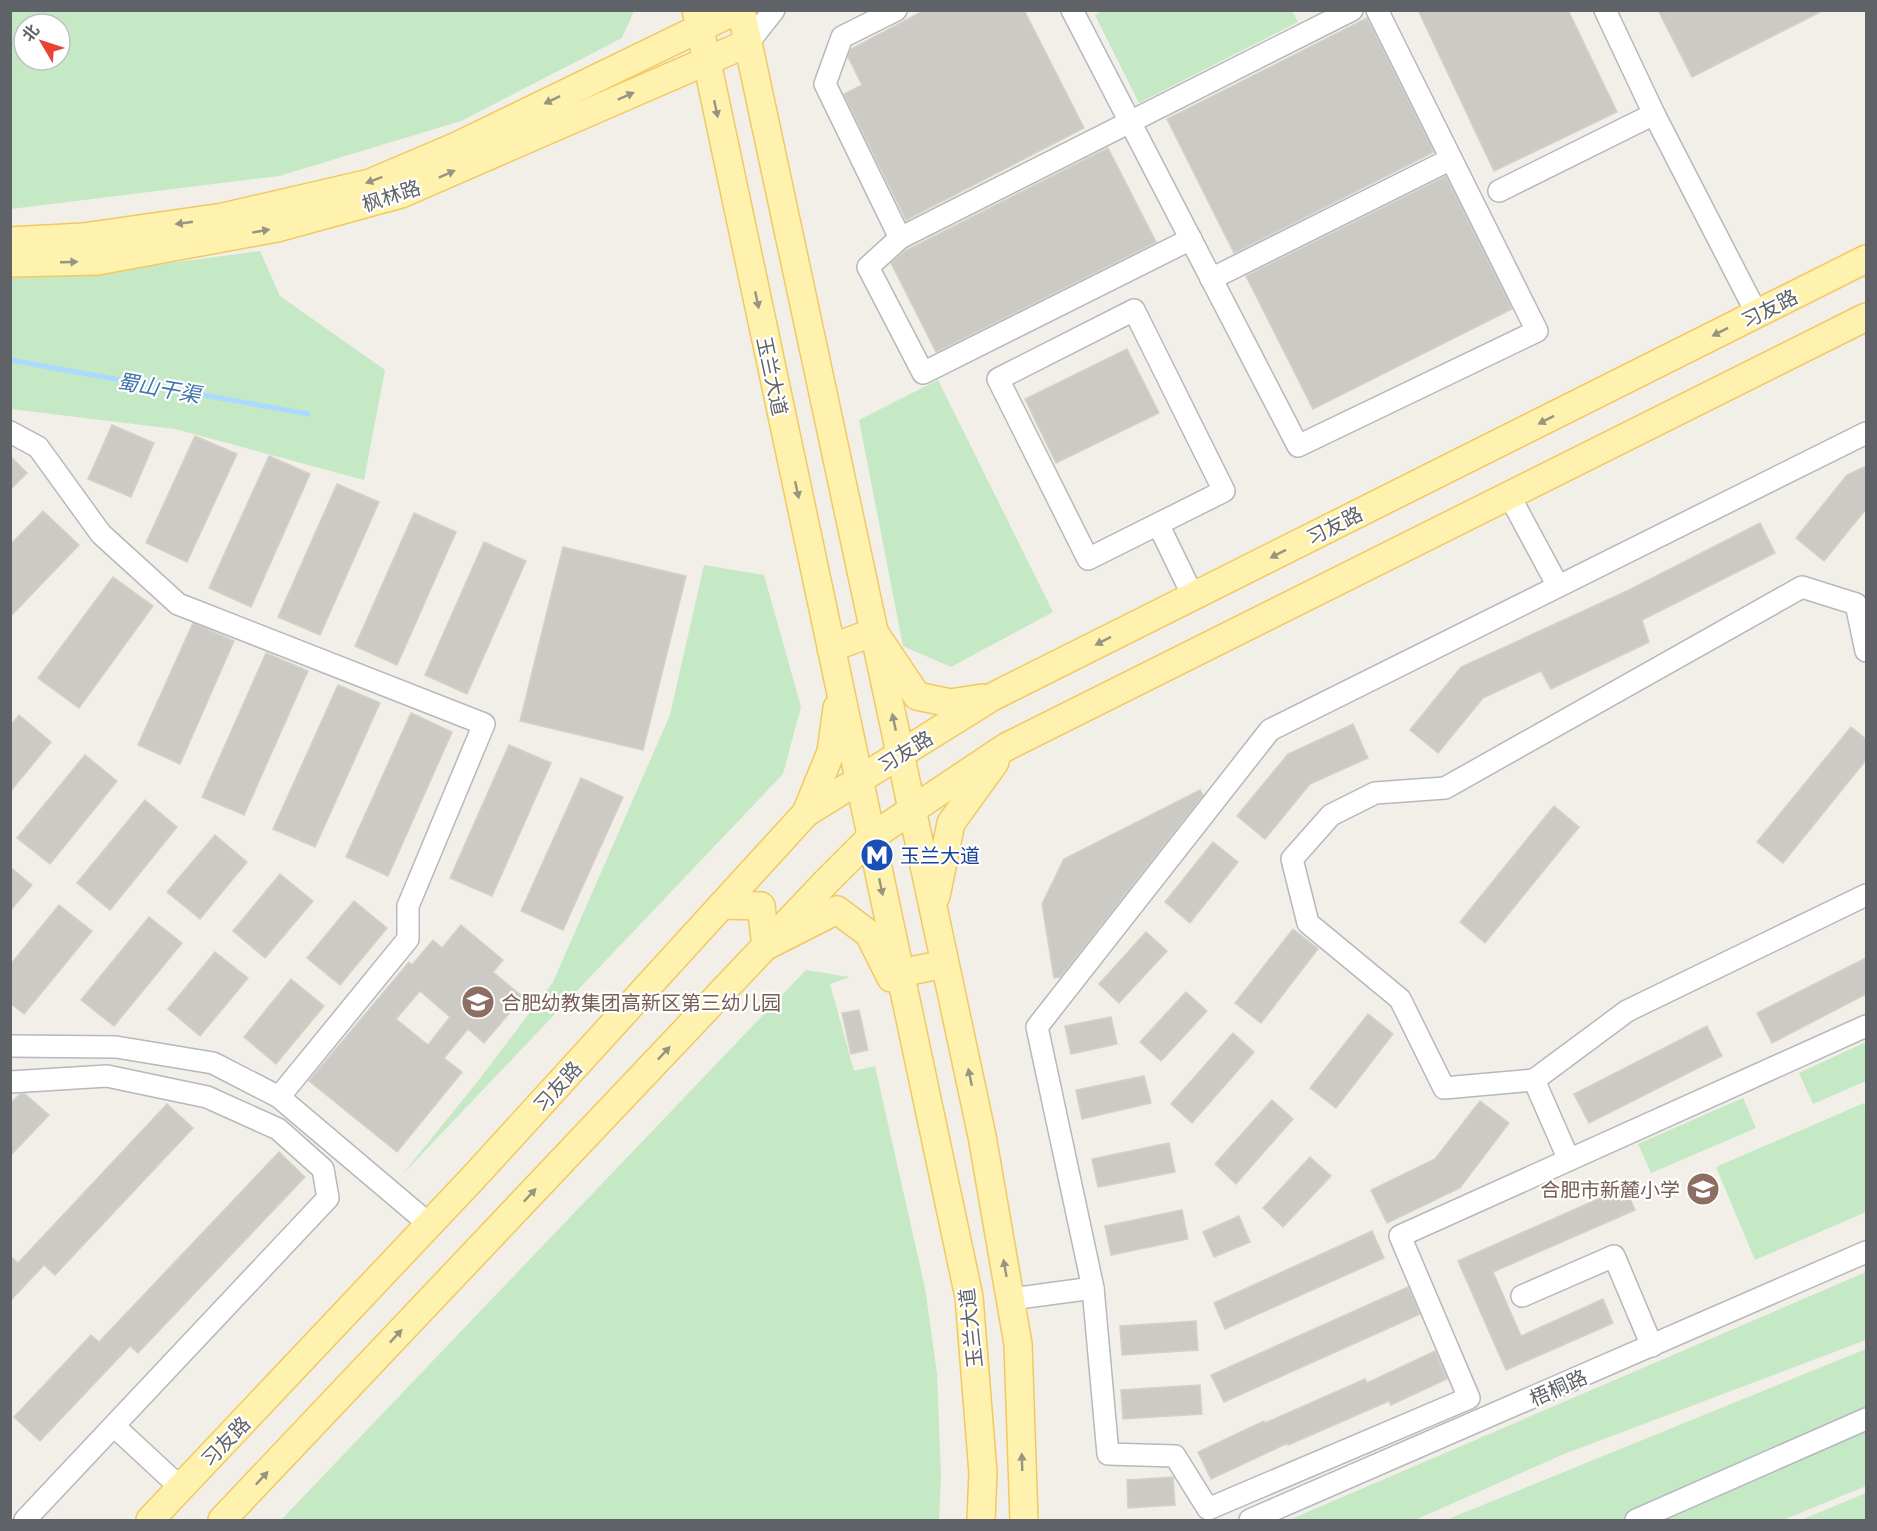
<svg xmlns="http://www.w3.org/2000/svg" width="1877" height="1531" font-family="'Exo 2','Noto Sans SC',sans-serif">
<style>
.green{fill:#c5e8c5;fill-rule:evenodd}
.lines{fill:none;stroke-linecap:round;stroke-linejoin:round}
.stream{stroke:#aadaff;stroke-width:5}
.building{fill:#cccac5;stroke:#d6d1c6;stroke-width:1.5;fill-rule:evenodd}
.minor-casing{stroke:#b5b8bc;stroke-width:24}
.major-casing{stroke:#f2c960;stroke-width:30}
.minor{stroke:#fff;stroke-width:21}
.major{stroke:#fff2af;stroke-width:27}
.oneway{fill:#979581}
.labels{text-anchor:middle;dominant-baseline:central;stroke-width:4.5;stroke-linejoin:round;paint-order:stroke}
.street-label{font-size:20px;fill:#5f6368;stroke:#fff}
.transit-label{font-size:20px;fill:#164399;stroke:#fff;text-anchor:start}
.education-label{font-size:20px;fill:#785e54;stroke:#fff;text-anchor:start}
.water-label{font-size:21px;font-style:italic;fill:#4174aa;stroke:#fff}
</style>
<rect width="100%" height="100%" fill="#f1efe8"/>
<g class="green">
<path d="M11 10H634V11L622 38 461 121 279 176 11 209ZM24 24H60V60H24Z"/>
<path d="M1105 10 1292 11 1298 22 1139 103 1095 15Z"/>
<path d="M260 251 280 296 385 370 364 480 175 429 11 409 10 276 95 273Z"/>
<path d="M938 380 1053 612 951 667 903 646 859 420Z"/>
<path d="M704 565 764 575 801 707 783 774 402 1175 478 1081 553 982 670 715Z"/>
<path d="M806 970 850 977 830 984 854 1071 875 1066 925 1288 937 1373 941 1476 939 1520H281Z"/>
<path d="M1866 1042V1081L1813 1104 1799 1073Z"/>
<path d="M1743 1098 1756 1128 1651 1173 1638 1144Z"/>
<path d="M1864 1103 1866 1110V1212L1755 1260 1716 1167Z"/>
<path d="M1866 1272V1340L1564 1454 1415 1520H1289Z"/>
<path d="M1866 1349V1486L1783 1520H1446Z"/>
<path d="M1866 1493V1520H1801Z"/>
</g>
<g class="lines">
<path class="stream" d="M10 360 308 414"/>
</g>
<g class="building">
<path d="M925 10H1024L1084 128 906 220 844 94 862 85 848 57 851 49Z"/>
<path d="M1418 10H1568L1617 112 1494 171Z"/>
<path d="M1658 10H1824L1692 77Z"/>
<path d="M1367 18 1434 152 1234 253 1167 119Z"/>
<path d="M1108 148 1156 242 936 352 891 263 905 251Z"/>
<path d="M1446 176 1512 309 1313 409 1246 276Z"/>
<path d="M1127 349 1159 413 1056 463 1025 399Z"/>
<path d="M112 425 154 443 131 497 88 479Z"/>
<path d="M195 436 237 454 187 562 146 543Z"/>
<path d="M10 456 27 473 10 490Z"/>
<path d="M269 456 310 474 251 607 209 588Z"/>
<path d="M1866 466V509L1824 561 1796 538 1847 475Z"/>
<path d="M337 484 379 502 320 635 278 617Z"/>
<path d="M43 511 79 545 10 617V545Z"/>
<path d="M414 513 456 532 397 665 355 646Z"/>
<path d="M1760 523 1775 553 1642 620 1649 642 1551 689 1541 671 1483 698 1438 753 1410 730 1461 667 1627 591Z"/>
<path d="M484 542 526 561 467 694 425 675Z"/>
<path d="M563 547 686 576 643 750 520 721Z"/>
<path d="M113 577 153 606 79 708 38 678Z"/>
<path d="M193 623 234 641 180 764 138 745Z"/>
<path d="M266 653 308 671 244 815 202 797Z"/>
<path d="M338 685 380 703 315 847 273 829Z"/>
<path d="M411 713 452 732 388 876 346 857Z"/>
<path d="M19 715 51 742 10 792V726Z"/>
<path d="M1353 724 1368 758 1310 784 1265 839 1237 816 1288 754Z"/>
<path d="M1851 727 1866 739V760L1783 863 1757 842Z"/>
<path d="M509 745 551 763 492 896 450 878Z"/>
<path d="M85 755 117 781 50 864 17 838Z"/>
<path d="M581 778 623 797 563 930 521 911Z"/>
<path d="M1200 790 1203 795 1060 977 1054 978 1042 904 1064 859Z"/>
<path d="M145 800 177 827 110 910 77 883Z"/>
<path d="M1554 806 1579 827 1485 943 1460 922Z"/>
<path d="M215 835 247 862 200 919 167 892Z"/>
<path d="M1213 842 1238 862 1190 923 1165 902Z"/>
<path d="M10 867 32 885 10 911Z"/>
<path d="M280 874 313 901 265 958 233 931Z"/>
<path d="M354 901 387 928 340 985 307 958Z"/>
<path d="M59 905 92 931 24 1014 10 1003V965Z"/>
<path d="M149 917 182 943 114 1026 81 1000Z"/>
<path d="M461 925 503 960 493 972 523 997 484 1043 468 1029 444 1058 462 1072 397 1152 309 1081 409 962 412 965 433 940 442 948ZM420 991 450 1017 428 1045 396 1019Z"/>
<path d="M1293 929 1318 949 1261 1023 1235 1003Z"/>
<path d="M1146 932 1167 951 1119 1003 1099 984Z"/>
<path d="M215 952 248 978 200 1036 168 1009Z"/>
<path d="M1866 958V994L1772 1043 1757 1013Z"/>
<path d="M291 979 324 1006 276 1064 244 1037Z"/>
<path d="M1186 992 1207 1011 1161 1061 1140 1042Z"/>
<path d="M859 1010 868 1050 851 1054 842 1013Z"/>
<path d="M1368 1014 1393 1034 1336 1108 1310 1088Z"/>
<path d="M1111 1017 1117 1044 1071 1054 1065 1026Z"/>
<path d="M1707 1026 1722 1056 1589 1123 1574 1094Z"/>
<path d="M1233 1033 1254 1052 1192 1123 1171 1104Z"/>
<path d="M1144 1076 1151 1103 1082 1119 1076 1090Z"/>
<path d="M20 1094H25L49 1115 10 1156V1104Z"/>
<path d="M1272 1100 1293 1119 1236 1184 1215 1164Z"/>
<path d="M1480 1101 1509 1123 1460 1188 1387 1223 1371 1190 1435 1159Z"/>
<path d="M167 1104 193 1128 55 1275 44 1265 10 1301V1256L18 1263Z"/>
<path d="M1169 1143 1175 1172 1098 1187 1092 1159Z"/>
<path d="M279 1152 305 1177 138 1353 130 1346 40 1441 14 1417 91 1335 99 1342Z"/>
<path d="M1310 1157 1331 1176 1283 1227 1263 1208Z"/>
<path d="M1625 1187 1635 1210 1493 1272 1521 1336 1603 1299 1613 1323 1506 1370 1458 1261Z"/>
<path d="M1182 1210 1188 1239 1111 1255 1105 1226Z"/>
<path d="M1239 1216 1250 1242 1214 1257 1203 1232Z"/>
<path d="M1372 1231 1384 1258 1225 1329 1214 1303Z"/>
<path d="M1408 1287 1420 1314 1224 1402 1211 1375Z"/>
<path d="M1196 1321 1198 1350 1122 1355 1120 1326Z"/>
<path d="M1435 1351 1447 1379 1391 1405 1389 1401 1288 1445V1443L1211 1479 1198 1452 1264 1421 1265 1423 1365 1379 1367 1383Z"/>
<path d="M1200 1385 1202 1414 1123 1419 1121 1390Z"/>
<path d="M1173 1477 1175 1505 1128 1508 1127 1480Z"/>
</g>
<g class="lines">
<g class="minor-casing">
<g id="minor">
<path d="M896 10 842 37 825 84 900 238 1352 10"/>
<path d="M1072 10 1298 446 1537 331 1377 10"/>
<path d="M748 43 774 10"/>
<path d="M1654 114 1757 314"/>
<path d="M1499 191 1654 114 1605 10"/>
<path d="M900 238 868 267 923 373 1191 239"/>
<path d="M1211 279 1451 159"/>
<path d="M10 432 38 447 101 534 178 604 484 724 408 906V939L279 1097"/>
<path d="M1866 433 1270 730 1037 1027 1093 1288 1108 1454 1175 1456 1208 1509 1469 1398 1400 1236 1866 1026"/>
<path d="M1509 495 1558 586"/>
<path d="M1158 524 1088 559 998 379 1134 310 1224 491 1158 524 1193 596"/>
<path d="M10 1046 116 1047 213 1063 279 1097 429 1224"/>
<path d="M1534 1080 1444 1088 1400 999 1308 923 1292 859 1331 815 1375 793 1445 788 1802 587 1856 604 1866 651"/>
<path d="M10 1082 107 1076 207 1097 278 1129 323 1169 328 1198 25 1520"/>
<path d="M1569 1160 1534 1080 1627 1011 1866 895"/>
<path d="M1522 1296 1614 1256 1652 1346"/>
<path d="M1011 1299 1093 1288"/>
<path d="M114 1426 181 1488"/>
<path d="M1250 1520 1866 1252"/>
<path d="M1636 1520 1866 1419"/>
</g>
</g>
<g class="major-casing">
<g id="major">
<path d="M696 10 969 1297 983 1473 981 1520"/>
<path d="M741 10 982 1136 1018 1344 1024 1520"/>
<path d="M10 241 83 237 223 217 370 183 457 146 737 10"/>
<path d="M10 263 97 261 277 228 401 194 748 43"/>
<path d="M831 648 874 632 917 696 950 703 982 698"/>
<path d="M806 813 831 752 837 708"/>
<path d="M936 896 951 823 995 762"/>
<path d="M722 905 761 906 766 946 837 910 869 934 891 978"/>
<path d="M900 973 945 964"/>
<path d="M150 1520 473 1178 806 813 992 697 1866 259"/>
<path d="M222 1520 827 881 870 838 1006 747 1866 317"/>
</g>
</g>
<use href="#minor" class="minor"/>
<use href="#major" class="major"/>
</g>
<defs><path id="oneway-solid" d="M-6-.8H1V-3.2L6.5 0L1 3.2V.8H-6Z" transform="scale(1.5)"/></defs>
<g class="oneway">
<use href="#oneway-solid" transform="translate(626 96) rotate(-24)"/>
<use href="#oneway-solid" transform="translate(552 100) rotate(154)"/>
<use href="#oneway-solid" transform="translate(716 109) rotate(78)"/>
<use href="#oneway-solid" transform="translate(447 174) rotate(-24)"/>
<use href="#oneway-solid" transform="translate(374 180) rotate(159)"/>
<use href="#oneway-solid" transform="translate(184 223) rotate(172)"/>
<use href="#oneway-solid" transform="translate(261 231) rotate(-10)"/>
<use href="#oneway-solid" transform="translate(69 262) rotate(-2)"/>
<use href="#oneway-solid" transform="translate(757 300) rotate(78)"/>
<use href="#oneway-solid" transform="translate(1720 332) rotate(153)"/>
<use href="#oneway-solid" transform="translate(1546 420) rotate(153)"/>
<use href="#oneway-solid" transform="translate(797 490) rotate(78)"/>
<use href="#oneway-solid" transform="translate(1278 554) rotate(153)"/>
<use href="#oneway-solid" transform="translate(1103 641) rotate(153)"/>
<use href="#oneway-solid" transform="translate(894 722) rotate(-102)"/>
<use href="#oneway-solid" transform="translate(881 887) rotate(78)"/>
<use href="#oneway-solid" transform="translate(664 1053) rotate(-47)"/>
<use href="#oneway-solid" transform="translate(970 1077) rotate(-102)"/>
<use href="#oneway-solid" transform="translate(530 1195) rotate(-47)"/>
<use href="#oneway-solid" transform="translate(1005 1268) rotate(-100)"/>
<use href="#oneway-solid" transform="translate(396 1336) rotate(-47)"/>
<use href="#oneway-solid" transform="translate(1022 1462) rotate(-92)"/>
<use href="#oneway-solid" transform="translate(262 1478) rotate(-47)"/>
</g>
<defs>
<g id="metro-disc" transform="scale(1.725)"><circle r="9.5" fill="#1a4fb4" stroke="#fff"/><path d="M-5.5 5V-5H-3L0 0L3-5H5.5V5H3V-.5L0 4L-3-.5V5Z" fill="#fff"/></g>
<g id="school-disc" transform="scale(1.725)"><circle r="9.5" fill="#8d6e63" stroke="#fff"/><path d="M0-5L7-2L0 1L-7-2ZM-4 1L0 2.5L4 1V4Q0 6-4 4Z" fill="#fff"/></g>
</defs>
<g fill-rule="evenodd">
<use href="#metro-disc" x="877" y="855"/>
<use href="#school-disc" x="478" y="1002"/>
<use href="#school-disc" x="1703" y="1189"/>
</g>
<g class="labels">
<g class="street-label">
<text transform="translate(391 195) rotate(-18)">枫林路</text>
<text transform="translate(1769 308) rotate(-27)">习友路</text>
<text transform="translate(773 376) rotate(78)">玉兰大道</text>
<text transform="translate(1334 525) rotate(-27)">习友路</text>
<text transform="translate(905 751) rotate(-32)">习友路</text>
<text transform="translate(557 1086) rotate(-48)">习友路</text>
<text transform="translate(970 1328) rotate(-96)">玉兰大道</text>
<text transform="translate(1558 1387) rotate(-24)">梧桐路</text>
<text transform="translate(225 1441) rotate(-46)">习友路</text>
</g>
<g class="transit-label">
<text x="900" y="855">玉兰大道</text>
</g>
<g class="education-label">
<text x="501" y="1002">合肥幼教集团高新区第三幼儿园</text>
<text x="1680" y="1189" text-anchor="end">合肥市新麓小学</text>
</g>
<g class="water-label">
<text transform="translate(159 387) rotate(10)">蜀山干渠</text>
</g>
</g>
<rect width="1877" height="1531" fill="none" stroke="#5f6368" stroke-width="24"/>
<g transform="translate(42 42) rotate(309)"><circle r="28" fill="#ffffff" stroke="#bfc1c3" stroke-width="1.5"/>
<path d="M0-4.5L10 22L0 15L-10 22Z" fill="#ea4335"/>
<text y="-9" font-size="16" font-weight="bold" text-anchor="middle" fill="#5f6368">北</text>
</g>
</svg>
